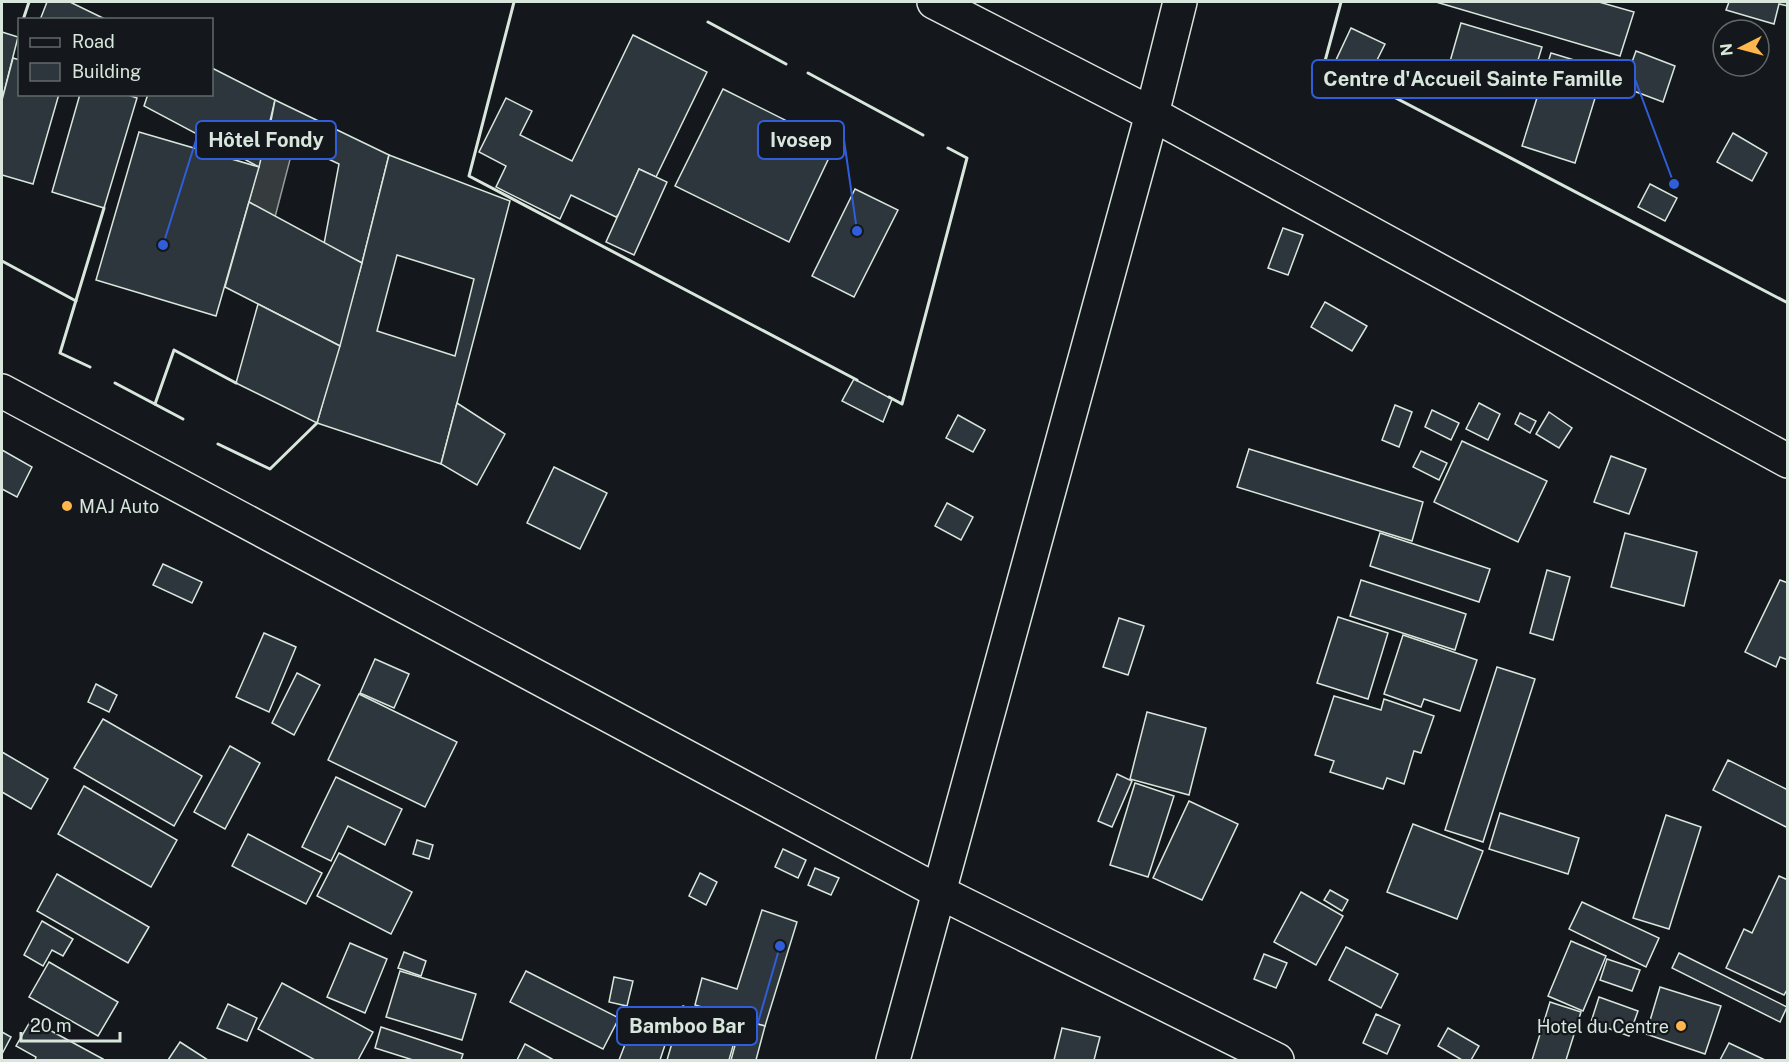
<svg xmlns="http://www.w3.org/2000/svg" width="1789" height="1062" font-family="'Public Sans',sans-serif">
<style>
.water{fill:#363b3e;stroke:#939e99;stroke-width:1.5}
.building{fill:#2c363c;stroke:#d8e6dc;stroke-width:1.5;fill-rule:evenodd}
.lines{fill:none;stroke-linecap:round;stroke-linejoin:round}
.minor-casing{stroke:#d8e6dc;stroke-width:36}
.minor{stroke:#14181c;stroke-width:33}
.wall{stroke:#d8e6dc;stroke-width:3}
.poi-dot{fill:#ffb74d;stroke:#14181c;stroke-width:2}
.labels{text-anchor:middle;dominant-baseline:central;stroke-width:4.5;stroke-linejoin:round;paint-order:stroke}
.poi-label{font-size:18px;fill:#d8e6dc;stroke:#14181c;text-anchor:start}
.leader{fill:none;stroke:#305dd8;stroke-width:2}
.callout-dot{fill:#305dd8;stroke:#14181c;stroke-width:2}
.callout{fill:#14181c;stroke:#305dd8;stroke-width:2}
.callout-label{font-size:20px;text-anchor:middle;font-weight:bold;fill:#d8e6dc}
</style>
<rect width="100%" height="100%" fill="#14181c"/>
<path class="water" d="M266 139 292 152 275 217 249 202Z"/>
<g class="building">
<path d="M47 2H70L107 20H40Z"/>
<path d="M1436 2H1599L1634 12 1620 56Z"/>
<path d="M1729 2H1788V6L1779 4 1774 24 1726 10Z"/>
<path d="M1461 23 1542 47 1527 96 1447 72Z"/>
<path d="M1351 28 1385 44 1369 76 1336 60Z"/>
<path d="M2 32 18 37 2 100Z"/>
<path d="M633 35 707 72 656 177 639 169 620 213 616 217 571 195 560 219 496 187 506 166 479 152 506 98 532 111 520 135 572 161Z"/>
<path d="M1636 51 1675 66 1663 102 1623 87Z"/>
<path d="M1551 53 1604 69 1575 163 1522 146Z"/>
<path d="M13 58 20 60V94H59L33 184 2 175V100Z"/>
<path d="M212 68 275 100 259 167 144 106 148 94H212Z"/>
<path d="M723 89 835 145 789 242 675 186Z"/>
<path d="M80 94H125L137 98 104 208 52 192Z"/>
<path d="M275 100 389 155 362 263 324 244 339 164 269 131Z"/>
<path d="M139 132 259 167 216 316 96 280Z"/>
<path d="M1733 133 1767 153 1752 181 1717 162Z"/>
<path d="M389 155 510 201 441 464 317 423 362 263ZM397 255 474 279 455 356 377 331Z"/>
<path d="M639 169 667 182 634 255 606 242Z"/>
<path d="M1650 184 1677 198 1665 221 1638 207Z"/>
<path d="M855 189 898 210 854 297 812 276Z"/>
<path d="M249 202 362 263 340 346 225 287Z"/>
<path d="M1283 228 1303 235 1288 275 1268 268Z"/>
<path d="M1325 302 1367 326 1352 351 1311 327Z"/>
<path d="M258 304 340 346 317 423 236 383Z"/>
<path d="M854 379 892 399 883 422 842 401Z"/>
<path d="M457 403 505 434 477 485 441 464Z"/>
<path d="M1479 403 1500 414 1488 440 1466 429Z"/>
<path d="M1395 405 1412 412 1399 447 1382 440Z"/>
<path d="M1432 410 1459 423 1451 440 1425 427Z"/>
<path d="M1549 412 1572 428 1559 448 1536 434Z"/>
<path d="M1520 413 1536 421 1530 433 1515 424Z"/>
<path d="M958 415 985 430 973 452 946 438Z"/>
<path d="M1462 441 1547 481 1518 542 1434 502Z"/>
<path d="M1249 449 1423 502 1412 541 1237 487Z"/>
<path d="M2 450 32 467 17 497 2 489Z"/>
<path d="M1421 451 1447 463 1439 480 1413 467Z"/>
<path d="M1611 456 1646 469 1629 514 1594 502Z"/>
<path d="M554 467 607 493 580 549 527 523Z"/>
<path d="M947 503 973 517 961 540 935 526Z"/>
<path d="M1380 533 1490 569 1479 602 1370 566Z"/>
<path d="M1625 533 1697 552 1684 606 1611 587Z"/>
<path d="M163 564 202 582 192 603 153 585Z"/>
<path d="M1547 570 1570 577 1553 640 1530 633Z"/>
<path d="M1361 580 1466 614 1455 650 1350 616Z"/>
<path d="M1780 580 1788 583V660L1780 657 1776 667 1745 652Z"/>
<path d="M1338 617 1388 633 1368 699 1317 683Z"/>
<path d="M1119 618 1144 626 1128 675 1103 667Z"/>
<path d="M264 633 296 647 269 712 236 697Z"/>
<path d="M1403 635 1477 660 1460 711 1424 699 1421 707 1384 694Z"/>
<path d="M375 659 409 674 394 708 360 693Z"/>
<path d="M1497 667 1535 679 1483 842 1445 830Z"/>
<path d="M297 673 320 685 294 735 272 723Z"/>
<path d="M96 684 117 695 109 712 88 702Z"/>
<path d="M359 694 457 742 425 807 328 760Z"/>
<path d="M1334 696 1381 710 1384 699 1434 716 1421 753 1414 751 1404 784 1387 778 1383 789 1330 772 1334 761 1315 755Z"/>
<path d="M1147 712 1206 728 1189 795 1130 779Z"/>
<path d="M103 719 202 776 174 826 74 768Z"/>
<path d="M230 746 260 763 225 829 194 812Z"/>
<path d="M2 752 48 779 31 809 2 792Z"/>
<path d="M1728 760 1788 790V828L1713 790Z"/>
<path d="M1117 774 1132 781 1112 827 1098 821Z"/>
<path d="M336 777 402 809 385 845 348 826 331 861 302 847Z"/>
<path d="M1135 783 1174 796 1148 877 1110 865Z"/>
<path d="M84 786 177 840 151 887 58 834Z"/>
<path d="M1189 801 1238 824 1202 900 1153 878Z"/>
<path d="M1500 813 1579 838 1568 874 1489 849Z"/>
<path d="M1666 815 1701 827 1669 929 1633 918Z"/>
<path d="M1413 824 1483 851 1457 919 1387 892Z"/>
<path d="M248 834 322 873 306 904 232 866Z"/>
<path d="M417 840 433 845 429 859 413 854Z"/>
<path d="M783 849 806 860 798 878 775 867Z"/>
<path d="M339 853 412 892 391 934 317 896Z"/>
<path d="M815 868 839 878 831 895 808 885Z"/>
<path d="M700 873 717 882 706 905 689 896Z"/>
<path d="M57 874 149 927 128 963 37 911Z"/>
<path d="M1779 876 1788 880V988L1784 995 1726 968 1744 929 1752 933Z"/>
<path d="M1330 890 1348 900 1342 911 1324 900Z"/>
<path d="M1301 892 1343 916 1316 965 1274 942Z"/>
<path d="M1582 902 1659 938 1646 967 1569 929Z"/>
<path d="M762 910 797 922 765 1026 695 1005 702 978 737 989Z"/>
<path d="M42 921 73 939 63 956 52 950 43 966 24 955Z"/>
<path d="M1571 941 1606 956 1583 1011 1548 996Z"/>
<path d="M350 943 387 959 365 1013 327 997Z"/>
<path d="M1346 947 1398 974 1381 1008 1329 980Z"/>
<path d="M404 952 426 961 421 976 398 968Z"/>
<path d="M1679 953 1787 1007 1780 1022 1672 968Z"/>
<path d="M1264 954 1287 963 1276 988 1254 979Z"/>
<path d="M1607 959 1640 970 1632 991 1600 980Z"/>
<path d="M49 962 118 1002 98 1036 29 997Z"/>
<path d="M400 971 476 994 462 1040 386 1017Z"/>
<path d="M526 971 619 1018 603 1049 510 1002Z"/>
<path d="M614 977 633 981 627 1006 609 1002Z"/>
<path d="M282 983 373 1032 358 1060H315L258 1029Z"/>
<path d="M1660 987 1721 1006 1705 1054 1646 1034Z"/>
<path d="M1599 997 1638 1011 1629 1036 1591 1022Z"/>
<path d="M1550 1002 1581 1012 1566 1060H1532Z"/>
<path d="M228 1004 257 1018 247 1041 217 1028Z"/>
<path d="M683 1006 739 1025 729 1060H667Z"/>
<path d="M1376 1014 1400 1025 1387 1054 1363 1043Z"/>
<path d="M636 1016 670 1030 660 1060H619Z"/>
<path d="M31 1020 103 1059 102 1060H35L36 1057 16 1046Z"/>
<path d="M742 1020 765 1026 756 1060H731Z"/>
<path d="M381 1027 463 1054 461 1060H413L375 1048Z"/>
<path d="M1062 1028 1100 1037 1094 1060H1054Z"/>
<path d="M1448 1028 1479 1046 1471 1060H1462L1438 1046Z"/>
<path d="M2 1032 11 1037 2 1054Z"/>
<path d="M180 1042 208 1060H168Z"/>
<path d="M1729 1043 1765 1060H1720Z"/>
<path d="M525 1044 552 1059 551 1060H517Z"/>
</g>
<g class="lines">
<g class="minor-casing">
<g id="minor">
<path d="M934 2 1152 114 1788 461"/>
<path d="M2 391 941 893 1277 1060"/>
<path d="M893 1060 1152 114 1180 2"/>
</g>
</g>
<use href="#minor" class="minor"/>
<g class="wall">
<path d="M514 2 469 176 857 380"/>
<path d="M1341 2 1325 61 1788 303"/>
<path d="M23 20 29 2"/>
<path d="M708 22 786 64"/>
<path d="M808 73 923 135"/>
<path d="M2 261 76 301"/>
<path d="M90 367 60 353 104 208"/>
<path d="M115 383 183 419"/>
<path d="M889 397 902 404 967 158 948 148"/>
<path d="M155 404 174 350 236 383"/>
<path d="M218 444 270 469 317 423"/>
</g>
</g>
<g class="poi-dot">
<circle cx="67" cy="506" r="6"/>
<circle cx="1681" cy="1026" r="6"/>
</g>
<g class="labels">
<g class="poi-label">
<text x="79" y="506">MAJ Auto</text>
<text x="1669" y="1026" text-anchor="end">Hotel du Centre</text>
</g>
</g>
<path class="leader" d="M1674 184L1635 79M163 245L196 140M857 231L844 140M780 946L757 1026"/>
<g class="callout-dot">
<circle cx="1674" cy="184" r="6"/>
<circle cx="163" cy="245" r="6"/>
<circle cx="857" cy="231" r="6"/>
<circle cx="780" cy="946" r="6"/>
</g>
<g class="callout">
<rect x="1312" y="60" width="323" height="38" rx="6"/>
<rect x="196" y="121" width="140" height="38" rx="6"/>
<rect x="758" y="121" width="86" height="38" rx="6"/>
<rect x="617" y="1007" width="140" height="38" rx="6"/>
</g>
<g class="callout-label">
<text x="1473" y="86">Centre d'Accueil Sainte Famille</text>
<text x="266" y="147">Hôtel Fondy</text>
<text x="801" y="147">Ivosep</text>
<text x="687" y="1033">Bamboo Bar</text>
</g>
<rect width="1789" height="1062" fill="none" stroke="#d8e6dc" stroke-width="6"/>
<rect x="18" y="18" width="195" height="78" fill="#14181c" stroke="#626a69" stroke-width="1.5"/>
<rect x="30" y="38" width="30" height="9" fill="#14181c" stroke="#626a69" stroke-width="1.5"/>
<text x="72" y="48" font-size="18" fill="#d8e6dc">Road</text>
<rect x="30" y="63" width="30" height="18" fill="#2c363c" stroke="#626a69" stroke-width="1.5"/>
<text x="72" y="78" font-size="18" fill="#d8e6dc">Building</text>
<g transform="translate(1741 48) rotate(264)"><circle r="28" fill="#14181c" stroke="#626a69" stroke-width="1.5"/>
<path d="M0-4.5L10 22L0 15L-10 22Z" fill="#ffb74d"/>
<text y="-9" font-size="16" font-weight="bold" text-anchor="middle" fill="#d8e6dc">N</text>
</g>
<path d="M21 1032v9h99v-9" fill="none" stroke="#d8e6dc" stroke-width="3"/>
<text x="30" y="1032" font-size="18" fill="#d8e6dc" stroke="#14181c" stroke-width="4.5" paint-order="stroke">20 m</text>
</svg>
